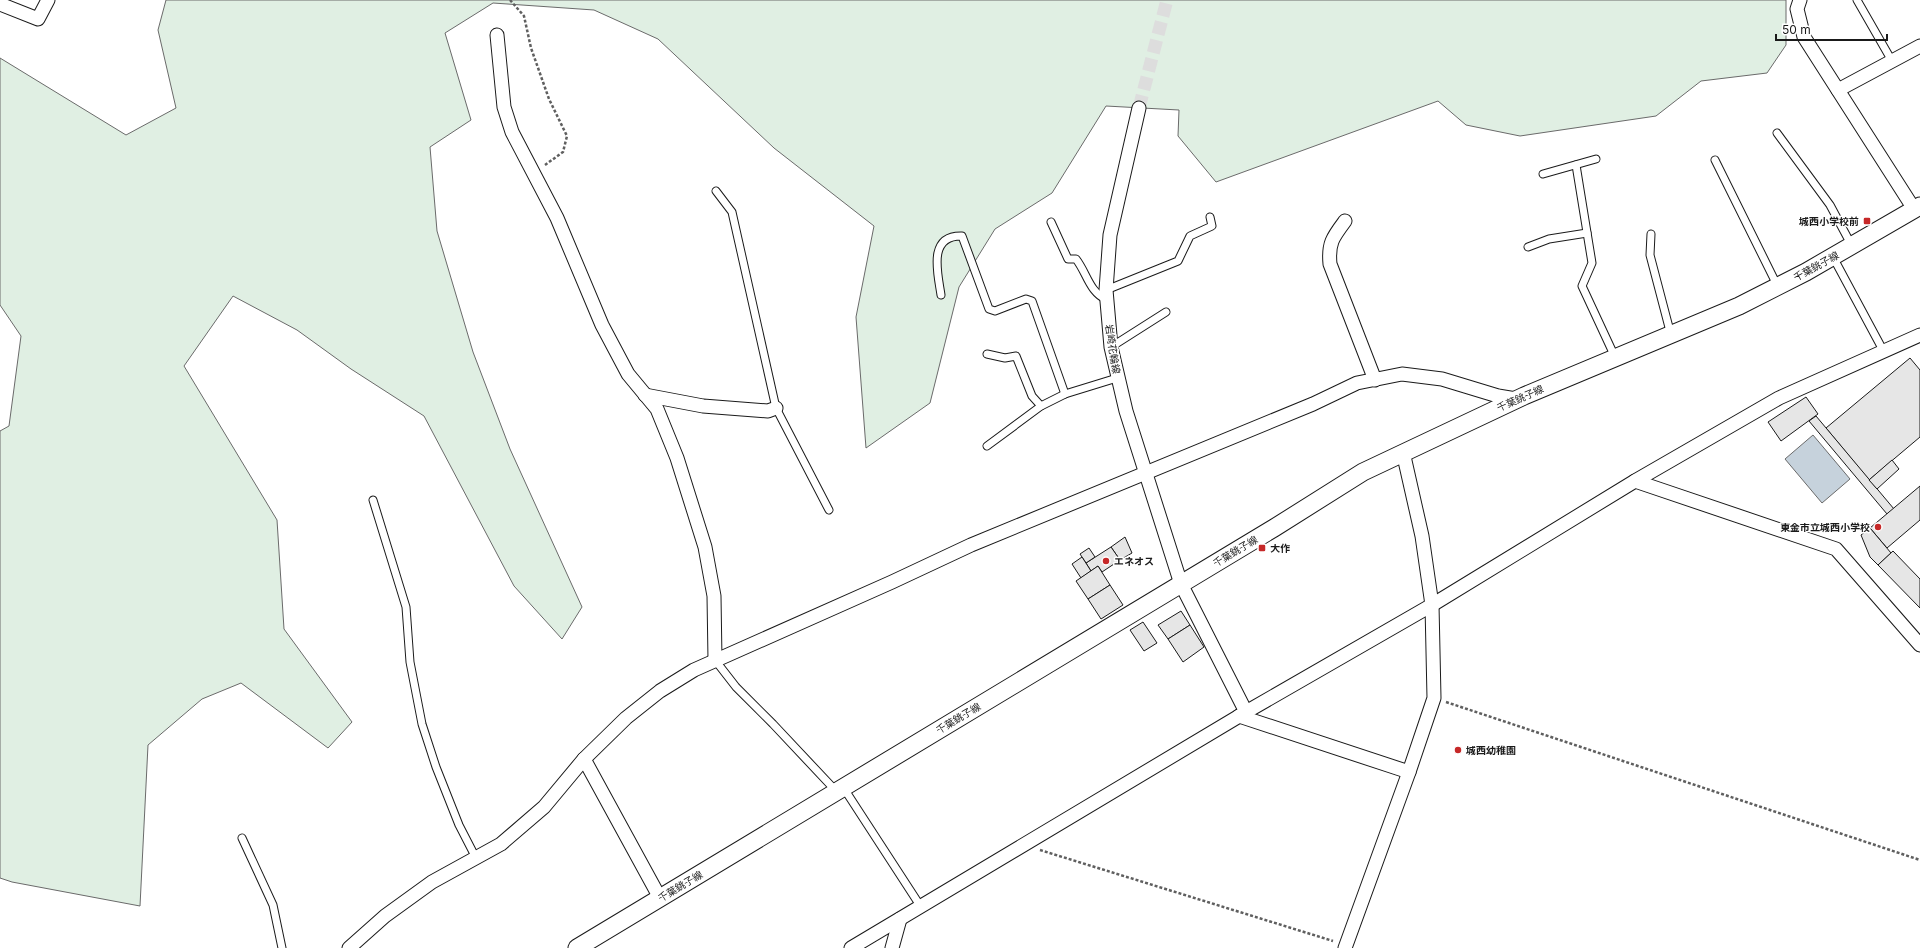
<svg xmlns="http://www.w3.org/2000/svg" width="1920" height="948" font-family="Inter,'Noto Sans JP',sans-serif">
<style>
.green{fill:#e0efe3;stroke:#6a6a6a}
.water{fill:#c6d2dc;stroke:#6a6a6a}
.building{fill:#e6e6e6;stroke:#1a1a1a}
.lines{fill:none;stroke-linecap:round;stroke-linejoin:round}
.minor-tunnel{stroke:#ddd;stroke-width:13;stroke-dasharray:13 6;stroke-linecap:butt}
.service-casing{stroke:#1a1a1a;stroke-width:9}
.minor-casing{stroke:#1a1a1a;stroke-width:15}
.tertiary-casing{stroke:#1a1a1a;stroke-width:19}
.path{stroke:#5f5f5f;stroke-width:2.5;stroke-dasharray:3 2;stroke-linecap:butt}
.service{stroke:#fff;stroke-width:7}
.minor{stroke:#fff;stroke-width:13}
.tertiary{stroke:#fff;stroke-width:17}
.poi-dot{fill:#c62828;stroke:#fff;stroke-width:1.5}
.labels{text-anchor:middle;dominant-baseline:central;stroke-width:3;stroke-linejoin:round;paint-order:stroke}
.poi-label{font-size:10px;font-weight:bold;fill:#1a1a1a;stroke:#fff;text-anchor:start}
.street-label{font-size:10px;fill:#1a1a1a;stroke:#fff}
</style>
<rect width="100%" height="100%" fill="#fff"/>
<path class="green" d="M166 0H1786V45L1767 73 1701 81 1656 116 1520 136 1466 125 1438 101 1216 182 1178 136 1179 110 1106 106 1052 193 995 229 959 287 930 403 866 448 856 317 874 226 774 148 658 39 594 10 493 3 445 33 471 120 430 147 437 231 473 352 510 449 582 607 562 639 514 586 424 416 351 369 297 330 233 296 184 366 277 520 284 629 352 722 328 748 241 683 202 699 148 745 140 906 12 882 0 878V431L9 426 21 336 0 305V58L126 135 176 108 158 30Z"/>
<path class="water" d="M1813 435 1850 479 1822 503 1785 459Z"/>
<g class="building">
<path d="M1910 358 1920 370V437L1869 480 1826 428Z"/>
<path d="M1806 397 1818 414 1781 441 1768 422Z"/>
<path d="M1816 416 1894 509 1887 514 1809 421Z"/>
<path d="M1892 460 1899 469 1877 489 1869 480Z"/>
<path d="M1920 486V520L1887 548 1870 528Z"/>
<path d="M1870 528 1891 553 1878 565 1870 557 1861 535Z"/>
<path d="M1125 537 1132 553 1120 560 1111 547Z"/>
<path d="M1111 547 1120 560 1102 572 1098 566 1091 571 1086 563Z"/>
<path d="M1089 548 1095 557 1086 563 1080 554Z"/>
<path d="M1893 551 1920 579V608L1878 565Z"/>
<path d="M1082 557 1091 571 1081 578 1072 564Z"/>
<path d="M1098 566 1110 585 1088 599 1076 581Z"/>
<path d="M1110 585 1123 605 1101 619 1088 599Z"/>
<path d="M1181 611 1190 625 1168 639 1158 625Z"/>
<path d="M1143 622 1157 643 1144 651 1130 630Z"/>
<path d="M1190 625 1204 647 1183 662 1168 639Z"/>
</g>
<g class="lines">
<path class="minor-tunnel" d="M1139 108 1167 0"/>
<g class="service-casing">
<g id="service">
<path d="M1857 0 1892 61"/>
<path d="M1777 133 1830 205 1852 246"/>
<path d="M1715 160 1778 287"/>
<path d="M1576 165 1592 263 1582 286 1615 357"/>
<path d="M1543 174 1596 159"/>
<path d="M716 191 732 212 776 408 829 510"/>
<path d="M1051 222 1068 259H1076C1087 273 1089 292 1107 300"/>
<path d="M1651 234 1650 255 1671 335"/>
<path d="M1528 247 1549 239 1587 233"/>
<path d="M1833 257 1884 352"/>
<path d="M1106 290 1178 261 1190 236 1212 226 1210 217"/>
<path d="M941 295C938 274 927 235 962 236L989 309 995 311 1026 299 1032 301 1065 394"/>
<path d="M1111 347 1166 312"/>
<path d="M987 354 1005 358 1016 356 1032 396 1041 406"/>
<path d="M987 446 1041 406 1065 394 1117 378"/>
<path d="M373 500 406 607 410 662 422 724 436 767 459 825 476 858"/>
<path d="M715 660 736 687 773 724 836 791"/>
<path d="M843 787 921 907"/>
<path d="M242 838 273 905 282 948"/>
</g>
</g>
<g class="minor-casing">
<g id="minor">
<path d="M1800 0 1797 9 1804 37 1914 209"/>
<path d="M0 4 38 19 48 0"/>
<path d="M497 35 504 107 512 132 557 218 602 325 628 374 657 409 677 458 705 547 714 596 715 660"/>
<path d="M1838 90 1920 46"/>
<path d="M1139 108 1110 235 1106 290 1111 347 1126 411 1181 584 1246 712"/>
<path d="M1345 221C1333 237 1328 243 1330 264L1375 380"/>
<path d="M645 395 703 406 768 411 776 408"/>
<path d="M1635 481 1836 549 1920 645"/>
<path d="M1239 716 1409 772"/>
<path d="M584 759 660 898"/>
<path d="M349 948 385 916 432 882 501 844 544 807 584 759 626 718 660 691 694 670 892 582 971 545 1313 404 1357 383 1402 374 1442 379 1498 396 1516 399"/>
<path d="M851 948 1246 712 1432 605 1635 481 1779 398 1920 335"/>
<path d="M892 948 900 919"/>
<path d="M1345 948 1409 772 1434 698 1432 605 1422 536 1403 452"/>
</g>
</g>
<g class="tertiary-casing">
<path id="tertiary" d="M577 948 1274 528 1363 472 1524 396 1739 306 1806 272 1920 206"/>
</g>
<g class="path">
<path d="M510 0 524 16 531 48 549 99 567 136 563 152 545 165"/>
<path d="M1446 702 1920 860"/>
<path d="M1040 850 1333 941"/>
</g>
<use href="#service" class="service"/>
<use href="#minor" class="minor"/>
<use href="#tertiary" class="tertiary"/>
</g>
<g class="poi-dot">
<rect x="1863" y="217" width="8" height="8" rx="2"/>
<circle cx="1878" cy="527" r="4"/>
<rect x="1258" y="544" width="8" height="8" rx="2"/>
<circle cx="1106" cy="561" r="4"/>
<circle cx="1458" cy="750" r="4"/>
</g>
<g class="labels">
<g class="poi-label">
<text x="1859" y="221" text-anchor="end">城西小学校前</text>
<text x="1870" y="527" text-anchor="end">東金市立城西小学校</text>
<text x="1270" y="548">大作</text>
<text x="1114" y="561">エネオス</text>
<text x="1466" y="750">城西幼稚園</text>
</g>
<g class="street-label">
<text transform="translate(1816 266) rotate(-29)">千葉銚子線</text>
<text transform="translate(1113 349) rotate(81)">岩崎花輪線</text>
<text transform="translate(1520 398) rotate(-24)">千葉銚子線</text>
<text transform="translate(1235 551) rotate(-31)">千葉銚子線</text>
<text transform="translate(958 718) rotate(-31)">千葉銚子線</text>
<text transform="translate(680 886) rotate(-31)">千葉銚子線</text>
</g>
</g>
<path d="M1776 34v6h111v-6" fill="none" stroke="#1a1a1a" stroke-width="2"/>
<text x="1782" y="34" font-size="12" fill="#1a1a1a" stroke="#ffffff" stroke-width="3" paint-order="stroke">50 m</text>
</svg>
